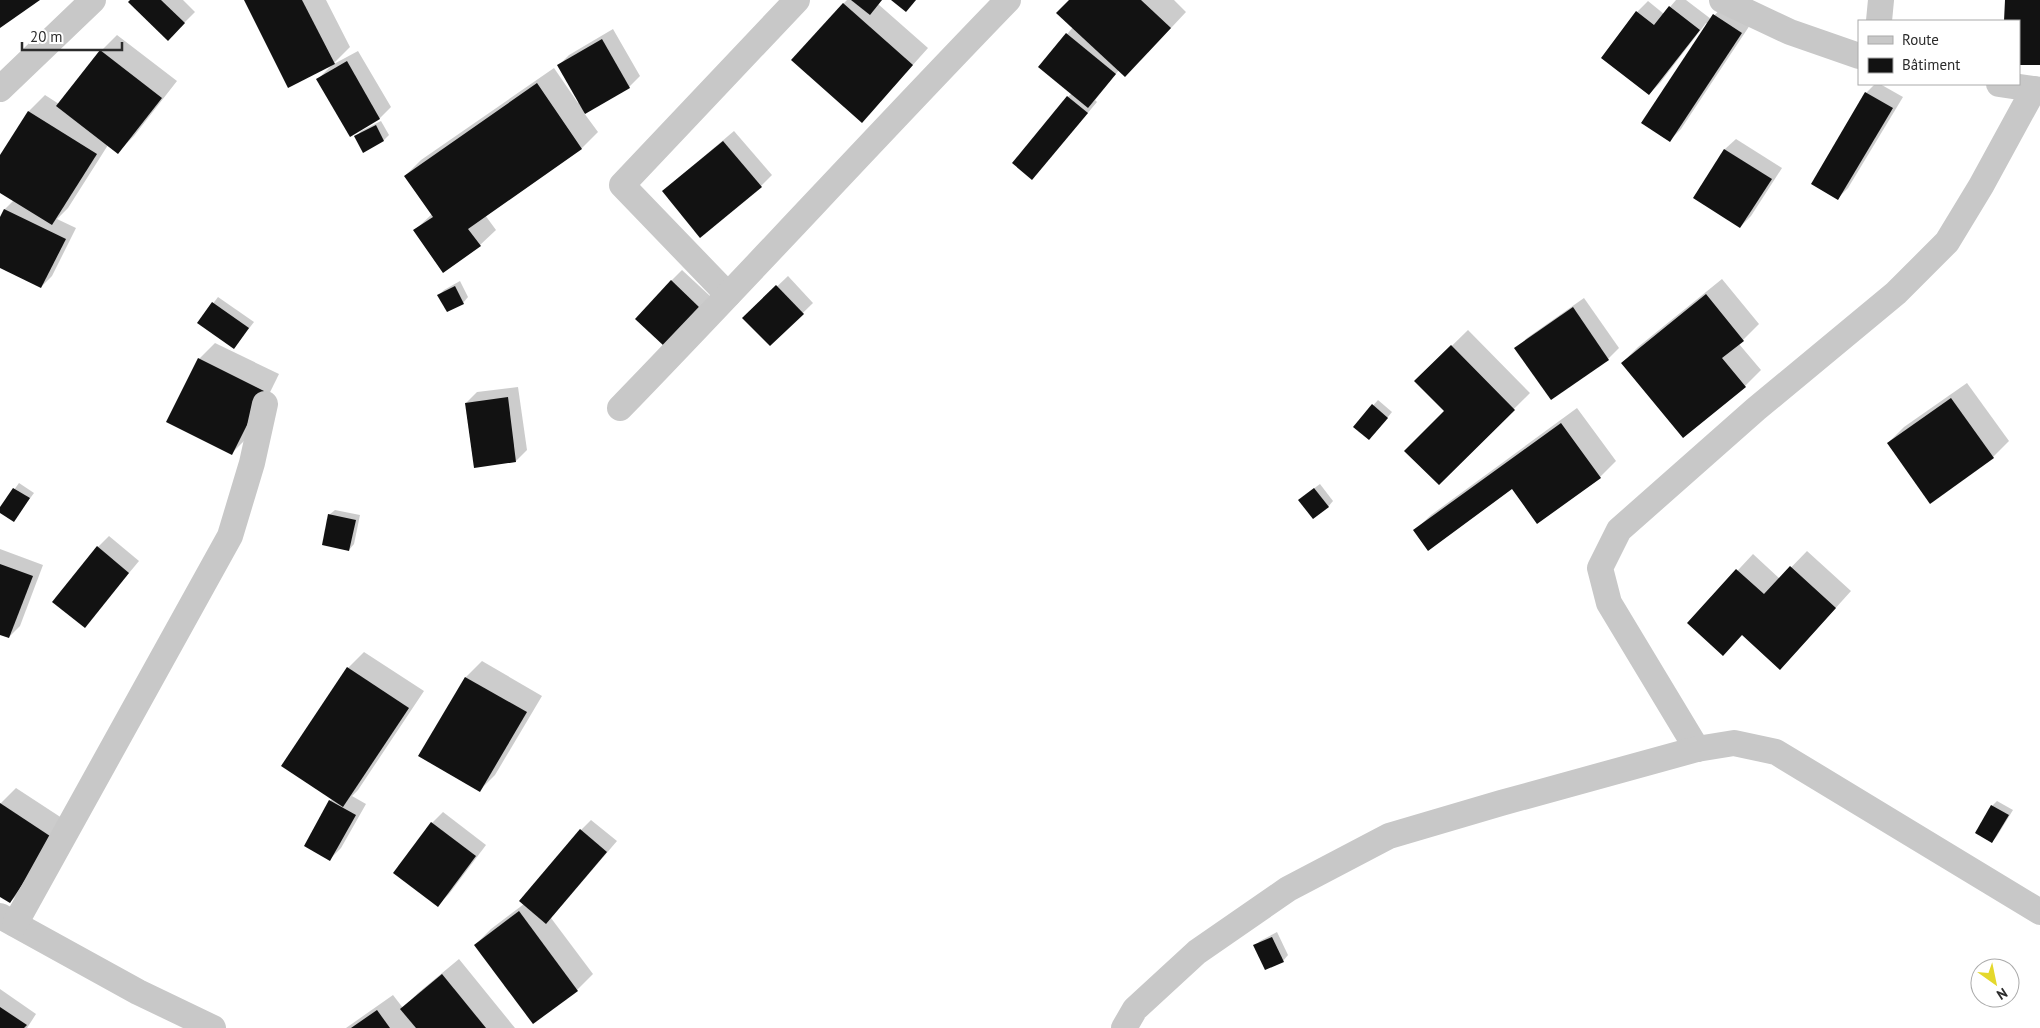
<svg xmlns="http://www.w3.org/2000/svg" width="2040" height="1028" font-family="'PT Sans',sans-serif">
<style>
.shadow{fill:#0003}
.building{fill:#121212}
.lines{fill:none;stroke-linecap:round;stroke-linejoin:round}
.minor{stroke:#c8c8c8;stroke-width:26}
</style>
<rect width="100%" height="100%" fill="#fff"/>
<g class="shadow">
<path d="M132 0H183L195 12 168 39Z"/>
<path d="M245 0H326L350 47 332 65 358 51 391 107 380 118 350 135 318 79 332 65Z"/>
<path d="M847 0H882L878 4 928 48 877 105 843 4Z"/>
<path d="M1071 0H1174L1186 12 1141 60 1119 70 1095 100 1097 102 1032 179 1068 97 1072 93 1040 67 1073 27Z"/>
<path d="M1676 0H1686L1711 19 1725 4 1752 22 1681 129 1670 140 1708 24 1706 23 1660 83 1649 94 1602 58 1637 12 1648 1 1664 14Z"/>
<path d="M2007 0H2040V64L2019 63V21H2006Z"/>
<path d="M613 29 640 76 629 87 584 113 598 132 582 148 485 215 496 230 480 245 415 230 432 214 405 176 421 160 554 68 578 103 579 102 558 66 569 55Z"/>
<path d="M117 35 177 81 134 136 118 152 108 145 68 208 57 219 76 228 52 276 41 287 0 266V220L5 209 14 200 0 191V158L29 111 45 95 59 104 101 51Z"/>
<path d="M1875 84H1880L1903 97 1848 188 1838 198 1812 184 1866 93Z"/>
<path d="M381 121 389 135 384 140 363 151 356 137 361 131Z"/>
<path d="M734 131 772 175 761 186 663 191Z"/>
<path d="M1736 139 1782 168 1751 216 1740 227 1694 197 1725 149Z"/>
<path d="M682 270 710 296 675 334 671 281Z"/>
<path d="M788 276 813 303 770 345 744 318Z"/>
<path d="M1722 279 1759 324 1739 344 1761 370 1745 386 1622 363 1638 347Z"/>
<path d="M460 281 468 297 463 303 439 295 444 290Z"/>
<path d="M218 297 254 322 234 348 199 322Z"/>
<path d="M1584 298 1619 348 1608 359 1551 398 1516 348 1527 338Z"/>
<path d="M1468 330 1530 393 1439 483 1446 411 1416 381Z"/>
<path d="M215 343 279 374 248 437 232 453 199 359Z"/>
<path d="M1967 383 2009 441 1993 457 1888 443 1904 427Z"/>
<path d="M518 387 527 450 516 461 466 403 477 392Z"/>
<path d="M1378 400 1392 412 1374 434 1354 427Z"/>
<path d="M1577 408 1616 461 1600 477 1538 522 1512 487 1415 530 1431 515Z"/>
<path d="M19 483 34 493 14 520 0 511V509Z"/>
<path d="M1320 484 1333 501 1328 507 1305 495Z"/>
<path d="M335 510 360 515 354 544 349 550 329 515Z"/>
<path d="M109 536 139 561 85 626 98 547Z"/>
<path d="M0 549 43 565 20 626 9 637 0 633Z"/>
<path d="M1807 551 1851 591 1796 652 1743 634 1689 623 1753 554 1780 579Z"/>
<path d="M364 652 424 691 358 790 352 796 366 804 341 848 330 859V801L332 799 283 766 348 668Z"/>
<path d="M482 661 542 696 495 775 479 791 466 677Z"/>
<path d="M16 788 68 822 26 886 10 902 0 895V804Z"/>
<path d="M1997 801 2013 810 1997 836 1992 842V806Z"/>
<path d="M443 812 486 845 449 894 438 905 432 823Z"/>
<path d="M591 820 617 841 551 918 593 974 577 990 533 1023 475 945 491 929 524 904 581 830Z"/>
<path d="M1277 932 1288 955 1283 961 1266 969 1255 946 1260 941Z"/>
<path d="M459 959 515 1028H346L393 995 403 1008 418 993Z"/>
<path d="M0 989 36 1014 27 1028H0Z"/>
</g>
<g class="building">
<path d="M0 0H40L0 28Z"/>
<path d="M130 0H161L185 23 168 41 128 2Z"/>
<path d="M244 0H302L335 64 288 88Z"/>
<path d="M851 0H882L870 15Z"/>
<path d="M891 0H916L906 12Z"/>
<path d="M1069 0H1141L1171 28 1125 77 1056 13Z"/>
<path d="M2005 0H2040V65H2019V21H2004Z"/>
<path d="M843 3 913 65 862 123 791 60Z"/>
<path d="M1669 6 1700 30 1649 95 1601 58 1636 11 1654 25Z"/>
<path d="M1713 14 1742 33 1670 142 1641 123Z"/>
<path d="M1066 33 1116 74 1088 108 1038 67Z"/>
<path d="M602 39 630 88 585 114 557 65Z"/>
<path d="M100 50 162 98 118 154 56 106Z"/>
<path d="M347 61 380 119 350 137 316 79Z"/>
<path d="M537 83 582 149 468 229 481 246 443 273 413 230 433 217 404 176Z"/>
<path d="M1865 92 1893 108 1838 200 1811 184Z"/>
<path d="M1067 96 1088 113 1032 180 1012 163Z"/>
<path d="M28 111 97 154 52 225 0 193V155Z"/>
<path d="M376 125 384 141 363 153 354 136Z"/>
<path d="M723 141 762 187 700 238 662 191Z"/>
<path d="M1724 149 1772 179 1740 228 1693 198Z"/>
<path d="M4 209 66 239 41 288 0 268V217Z"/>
<path d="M671 280 700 308 664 346 635 319Z"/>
<path d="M776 285 804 314 770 346 742 318Z"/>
<path d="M455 286 464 304 447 312 437 295Z"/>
<path d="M1706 294 1744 341 1722 358 1746 387 1683 438 1621 363Z"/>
<path d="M212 302 249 328 234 349 197 323Z"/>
<path d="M1573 307 1609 360 1551 400 1514 348Z"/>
<path d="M1451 345 1515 410 1439 485 1404 451 1444 411 1414 381Z"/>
<path d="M198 358 264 391 232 455 166 422Z"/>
<path d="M508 397 516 462 474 468 465 403Z"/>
<path d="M1951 398 1994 458 1930 504 1887 443Z"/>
<path d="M1372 404 1388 418 1369 440 1353 427Z"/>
<path d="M1561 423 1601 478 1537 524 1512 489 1428 551 1413 530Z"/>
<path d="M13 488 30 498 14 522 0 513V507Z"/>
<path d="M1314 488 1329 507 1313 519 1298 500Z"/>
<path d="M328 514 356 520 349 551 322 545Z"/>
<path d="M97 546 129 573 85 628 52 602Z"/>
<path d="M0 564 33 576 9 638 0 635Z"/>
<path d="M1790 566 1836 608 1780 670 1742 635 1723 656 1687 623 1736 569 1764 594Z"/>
<path d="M347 667 409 708 343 807 281 766Z"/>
<path d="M465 677 527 712 480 792 418 756Z"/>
<path d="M329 800 356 815 330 861 304 846Z"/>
<path d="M0 803 53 838 10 903 0 897Z"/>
<path d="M1991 805 2009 815 1992 843 1975 833Z"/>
<path d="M431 822 476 856 438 907 393 873Z"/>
<path d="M580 829 607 852 546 924 519 901Z"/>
<path d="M519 911 578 991 533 1024 474 945Z"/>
<path d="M1272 937 1284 962 1265 970 1253 945Z"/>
<path d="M442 974 486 1028H416L400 1009Z"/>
<path d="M0 1007 27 1025 24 1028H0Z"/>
<path d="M377 1010 390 1028H351Z"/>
</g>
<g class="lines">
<g class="minor">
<path d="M1722 0 1790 32 1859 56"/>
<path d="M1879 21 1881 0"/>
<path d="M1999 84 2040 90"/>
<path d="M0 89 93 0"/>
<path d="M728 295 622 185 797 0"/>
<path d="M620 408C751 273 877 135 1008 0"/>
<path d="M1697 749 1609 603 1600 568 1619 530 1756 409 1896 293 1947 242 1981 186 2034 89"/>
<path d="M0 916 138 992 213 1028"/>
<path d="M15 924 230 536 252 463 265 404"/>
<path d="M1124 1028 1135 1009 1197 952 1288 889 1389 836 1501 803 1697 749 1734 743 1776 752 2040 912"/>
</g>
</g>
<rect x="1858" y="20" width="162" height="65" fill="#ffffff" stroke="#aaaaaa"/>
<rect x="1868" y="36" width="25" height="8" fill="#c8c8c8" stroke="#aaaaaa"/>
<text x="1902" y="45" font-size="15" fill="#2b2b2b">Route</text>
<rect x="1868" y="58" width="25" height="15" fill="#121212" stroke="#aaaaaa"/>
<text x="1902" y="70" font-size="15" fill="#2b2b2b">Bâtiment</text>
<g transform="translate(1995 983) rotate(147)"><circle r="24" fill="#ffffff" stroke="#aaaaaa"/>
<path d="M0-4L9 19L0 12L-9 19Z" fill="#e4d82c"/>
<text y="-8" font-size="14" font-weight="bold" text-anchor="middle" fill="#2b2b2b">N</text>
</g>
<path d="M22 42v8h100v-8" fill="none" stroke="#2b2b2b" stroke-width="2.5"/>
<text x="30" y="42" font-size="15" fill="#2b2b2b" stroke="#ffffff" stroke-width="4" paint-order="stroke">20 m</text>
</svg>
